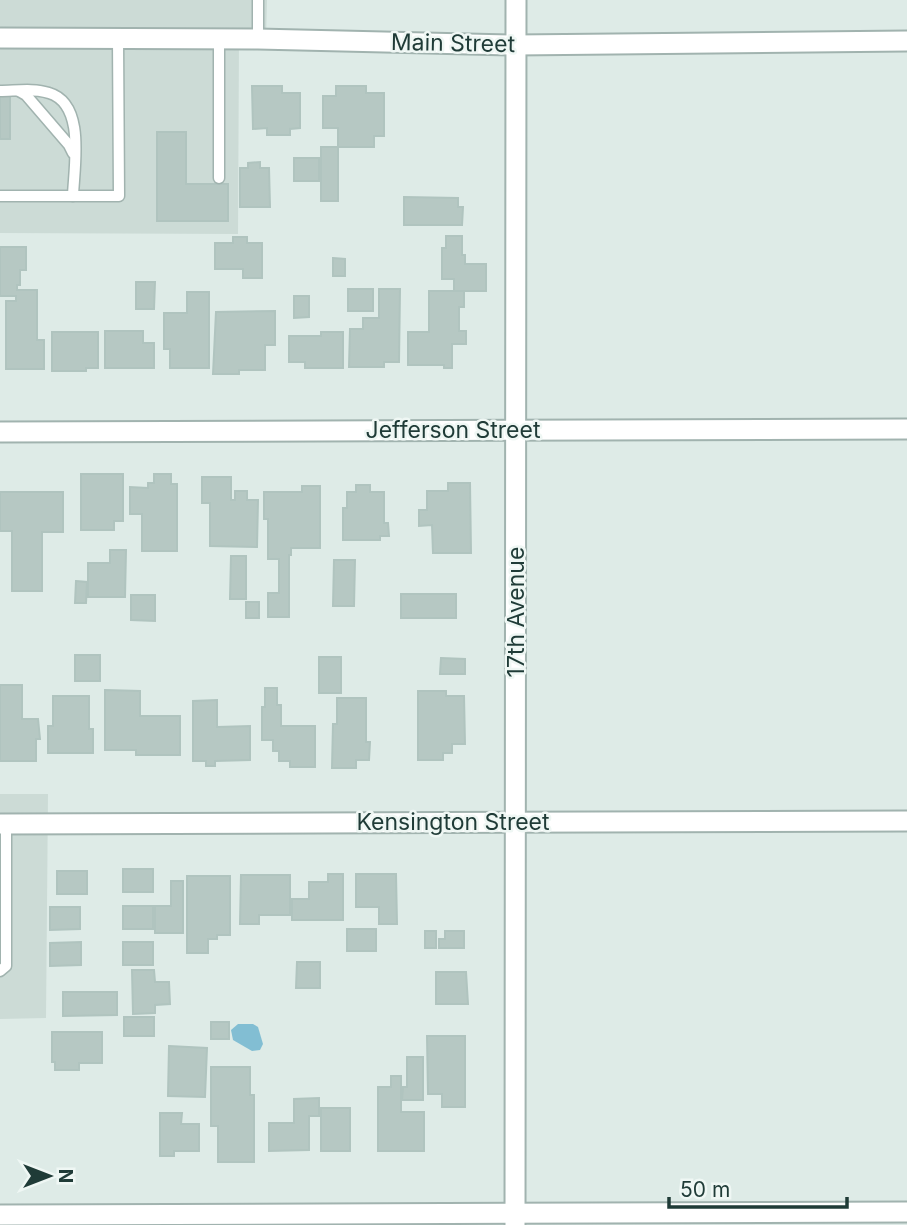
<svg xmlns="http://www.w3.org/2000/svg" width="907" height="1225" font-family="Inter,sans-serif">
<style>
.built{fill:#ccdbd6}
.water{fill:#82bed3}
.building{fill:#b6c8c3;stroke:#b0c4bf;stroke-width:2}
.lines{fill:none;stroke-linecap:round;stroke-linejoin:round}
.service-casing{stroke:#a1b3af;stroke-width:13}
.minor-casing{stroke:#a1b3af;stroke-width:23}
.service{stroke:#fff;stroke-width:10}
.minor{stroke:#fff;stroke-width:19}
.labels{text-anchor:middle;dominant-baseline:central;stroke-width:5;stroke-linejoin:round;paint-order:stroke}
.street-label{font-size:23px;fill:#1f3b37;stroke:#eff7f4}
</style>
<rect width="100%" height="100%" fill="#deebe7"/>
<g class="built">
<path d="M0 0H267L266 39H239L238 234 0 233Z"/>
<path d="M0 794H48L46 1018 0 1019Z"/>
</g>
<path class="water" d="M238 1024H253L258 1027 263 1044 260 1050 252 1051 233 1040 231 1030Z"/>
<g class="building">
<path d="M252 86H282V93H300V128L290 129V135H267V128L253 129Z"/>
<path d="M336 86H366V93H384V136H374V147H338V128H323V96H336Z"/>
<rect x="0" y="95" width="10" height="44"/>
<path d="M157 132H186V184H228V221H157Z"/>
<rect x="321" y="147" width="17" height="54"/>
<rect x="294" y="158" width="25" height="23"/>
<path d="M260 162V168H269L270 207H240V168H248V163Z"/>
<path d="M404 197 458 198V207H463L462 225H404Z"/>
<path d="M446 236H462V255H465V264H486V291H454V279H442V248H446Z"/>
<path d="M233 237H247V243H262V278H243V269H215V243H233Z"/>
<path d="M0 247H26V270H20V285H17V290H37V340H44V369H6V301H16V296H0Z"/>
<path d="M333 258 345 259V276H333Z"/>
<path d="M136 282H155L154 309H136Z"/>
<rect x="348" y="289" width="25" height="22"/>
<path d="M379 289H400L399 362H384V367H349L350 329H363V318H379Z"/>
<path d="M429 291H464V307H459V331H466V344H452V368H444V365H408V332H429Z"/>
<path d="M187 292H209V368H170V349H164V313H187Z"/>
<path d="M294 296H309V317L294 318Z"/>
<path d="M275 311V345H265V370H239V374H213L216 312Z"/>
<path d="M105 331H143V343H154V368H105Z"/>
<path d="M52 332H98V368H86V371H52Z"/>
<path d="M321 332H343V368H305V362H289V336H321Z"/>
<path d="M81 474H123V521H114V530H81Z"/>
<path d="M154 474H171V484H177V551H142V514H130V487L148 488V483H154Z"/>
<path d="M202 477H231V500H235V491H247V500H258L257 547 210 546V503H202Z"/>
<path d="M448 483H470L471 553H433L432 525 419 526V510H427V491H448Z"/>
<path d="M356 485H370V492H384V523H388L389 536H380V540H343V508H347V492H356Z"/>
<path d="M302 486H320V548H291V555H289V617H268V593H279V559H268V519H264V492H302Z"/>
<path d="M0 492H63V532H42V591H12V531H0Z"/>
<path d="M110 550H126L125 597H88V563H110Z"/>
<path d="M231 556H246V599H230Z"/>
<path d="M334 560H355L354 606H333Z"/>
<path d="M76 581 87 582 86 603H75Z"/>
<rect x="401" y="594" width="55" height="24"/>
<path d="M131 595H155V621L131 620Z"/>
<rect x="246" y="602" width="13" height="16"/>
<rect x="75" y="655" width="25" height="26"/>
<rect x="319" y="657" width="22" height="36"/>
<path d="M441 658 465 659V674H440Z"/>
<path d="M0 685H22V719H38L40 739H36V761H0Z"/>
<path d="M265 688H277V705H281V726H315V767H290V761H279V751H273V740H262V707H265Z"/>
<path d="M105 690 140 691V716H180V755H136V750H105Z"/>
<path d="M418 691H446V696H464L465 744H452V753H443V760H418Z"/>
<path d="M53 696H89V729H93V753H48V726H53Z"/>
<path d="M337 698H366V742H370L369 760H356V768H332L333 724H337Z"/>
<path d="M217 700V727L250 726V760L215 761V766H206V761H193V701Z"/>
<rect x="123" y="869" width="30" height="23"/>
<rect x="57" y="871" width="30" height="23"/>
<path d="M328 874H343V920H292V899H309V882H328Z"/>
<path d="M356 874H396L397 924H379V907H356Z"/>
<path d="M241 875H290V915H259V924H240Z"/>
<path d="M187 876H230V935H217V939H208V953H187Z"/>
<path d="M171 881H183V933H155V906H171Z"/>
<rect x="123" y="906" width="30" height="23"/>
<path d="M50 907H80V929L50 930Z"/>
<rect x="347" y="929" width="29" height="22"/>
<rect x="425" y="931" width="11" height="17"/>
<path d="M445 931H464V948H439V939H445Z"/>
<path d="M81 942V965L50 966V943Z"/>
<rect x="123" y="942" width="30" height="23"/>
<path d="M297 962H320V988H296Z"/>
<path d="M132 970H154L155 982H169L170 1004 155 1005V1013L133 1014Z"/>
<path d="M436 972H466L468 1004H436Z"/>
<path d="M63 992H117V1015L63 1016Z"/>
<rect x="124" y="1017" width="30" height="19"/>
<rect x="211" y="1022" width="18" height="17"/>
<path d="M52 1032H102V1063H79V1070H55V1062H52Z"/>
<path d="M427 1036H465V1107H442V1094H428Z"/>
<path d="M169 1046 207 1048 205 1097 168 1096Z"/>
<path d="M407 1057H423V1100H402L403 1087H407Z"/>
<path d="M211 1067H250V1095H254V1162H218V1126H211Z"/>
<path d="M391 1076H401V1112H424V1151H378V1087H391Z"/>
<path d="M319 1098V1116H309V1150L269 1151V1123H294V1099Z"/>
<rect x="321" y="1108" width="29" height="43"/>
<path d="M160 1113H182L181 1124H199V1151H174V1156H160Z"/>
</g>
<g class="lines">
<g class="service-casing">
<g id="service">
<path d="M258 0V39"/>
<path d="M219 39V178"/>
<path d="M0 91C15 91 34 88 49 93 86 104 74 166 73 196"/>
<path d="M19 91 26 95 69 145 73 153"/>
<path d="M0 196H119L118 39"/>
<path d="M0 971 6 966V824"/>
</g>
</g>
<g class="minor-casing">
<g id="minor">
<path d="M0 38 258 39 515 45 907 41"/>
<path d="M0 432 907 429"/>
<path d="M0 824 907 821"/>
<path d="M0 1215 907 1212"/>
<path d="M515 1225 516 0"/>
</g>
</g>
<use href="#service" class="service"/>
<use href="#minor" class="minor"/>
</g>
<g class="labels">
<g class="street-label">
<text transform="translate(453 43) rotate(1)">Main Street</text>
<text x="453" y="430">Jefferson Street</text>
<text transform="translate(516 612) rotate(-90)">17th Avenue</text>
<text x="453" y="822">Kensington Street</text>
</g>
</g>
<g transform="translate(49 1176) rotate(90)" stroke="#eff7f4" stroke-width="5" paint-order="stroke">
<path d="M0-5L12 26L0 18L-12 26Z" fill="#1f3b37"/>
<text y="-10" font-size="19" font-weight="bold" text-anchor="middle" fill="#1f3b37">N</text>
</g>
<path d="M669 1197v10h178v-10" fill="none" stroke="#1f3b37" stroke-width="3.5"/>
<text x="680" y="1197" font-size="21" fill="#1f3b37" stroke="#eff7f4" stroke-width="5" paint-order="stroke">50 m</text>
</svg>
